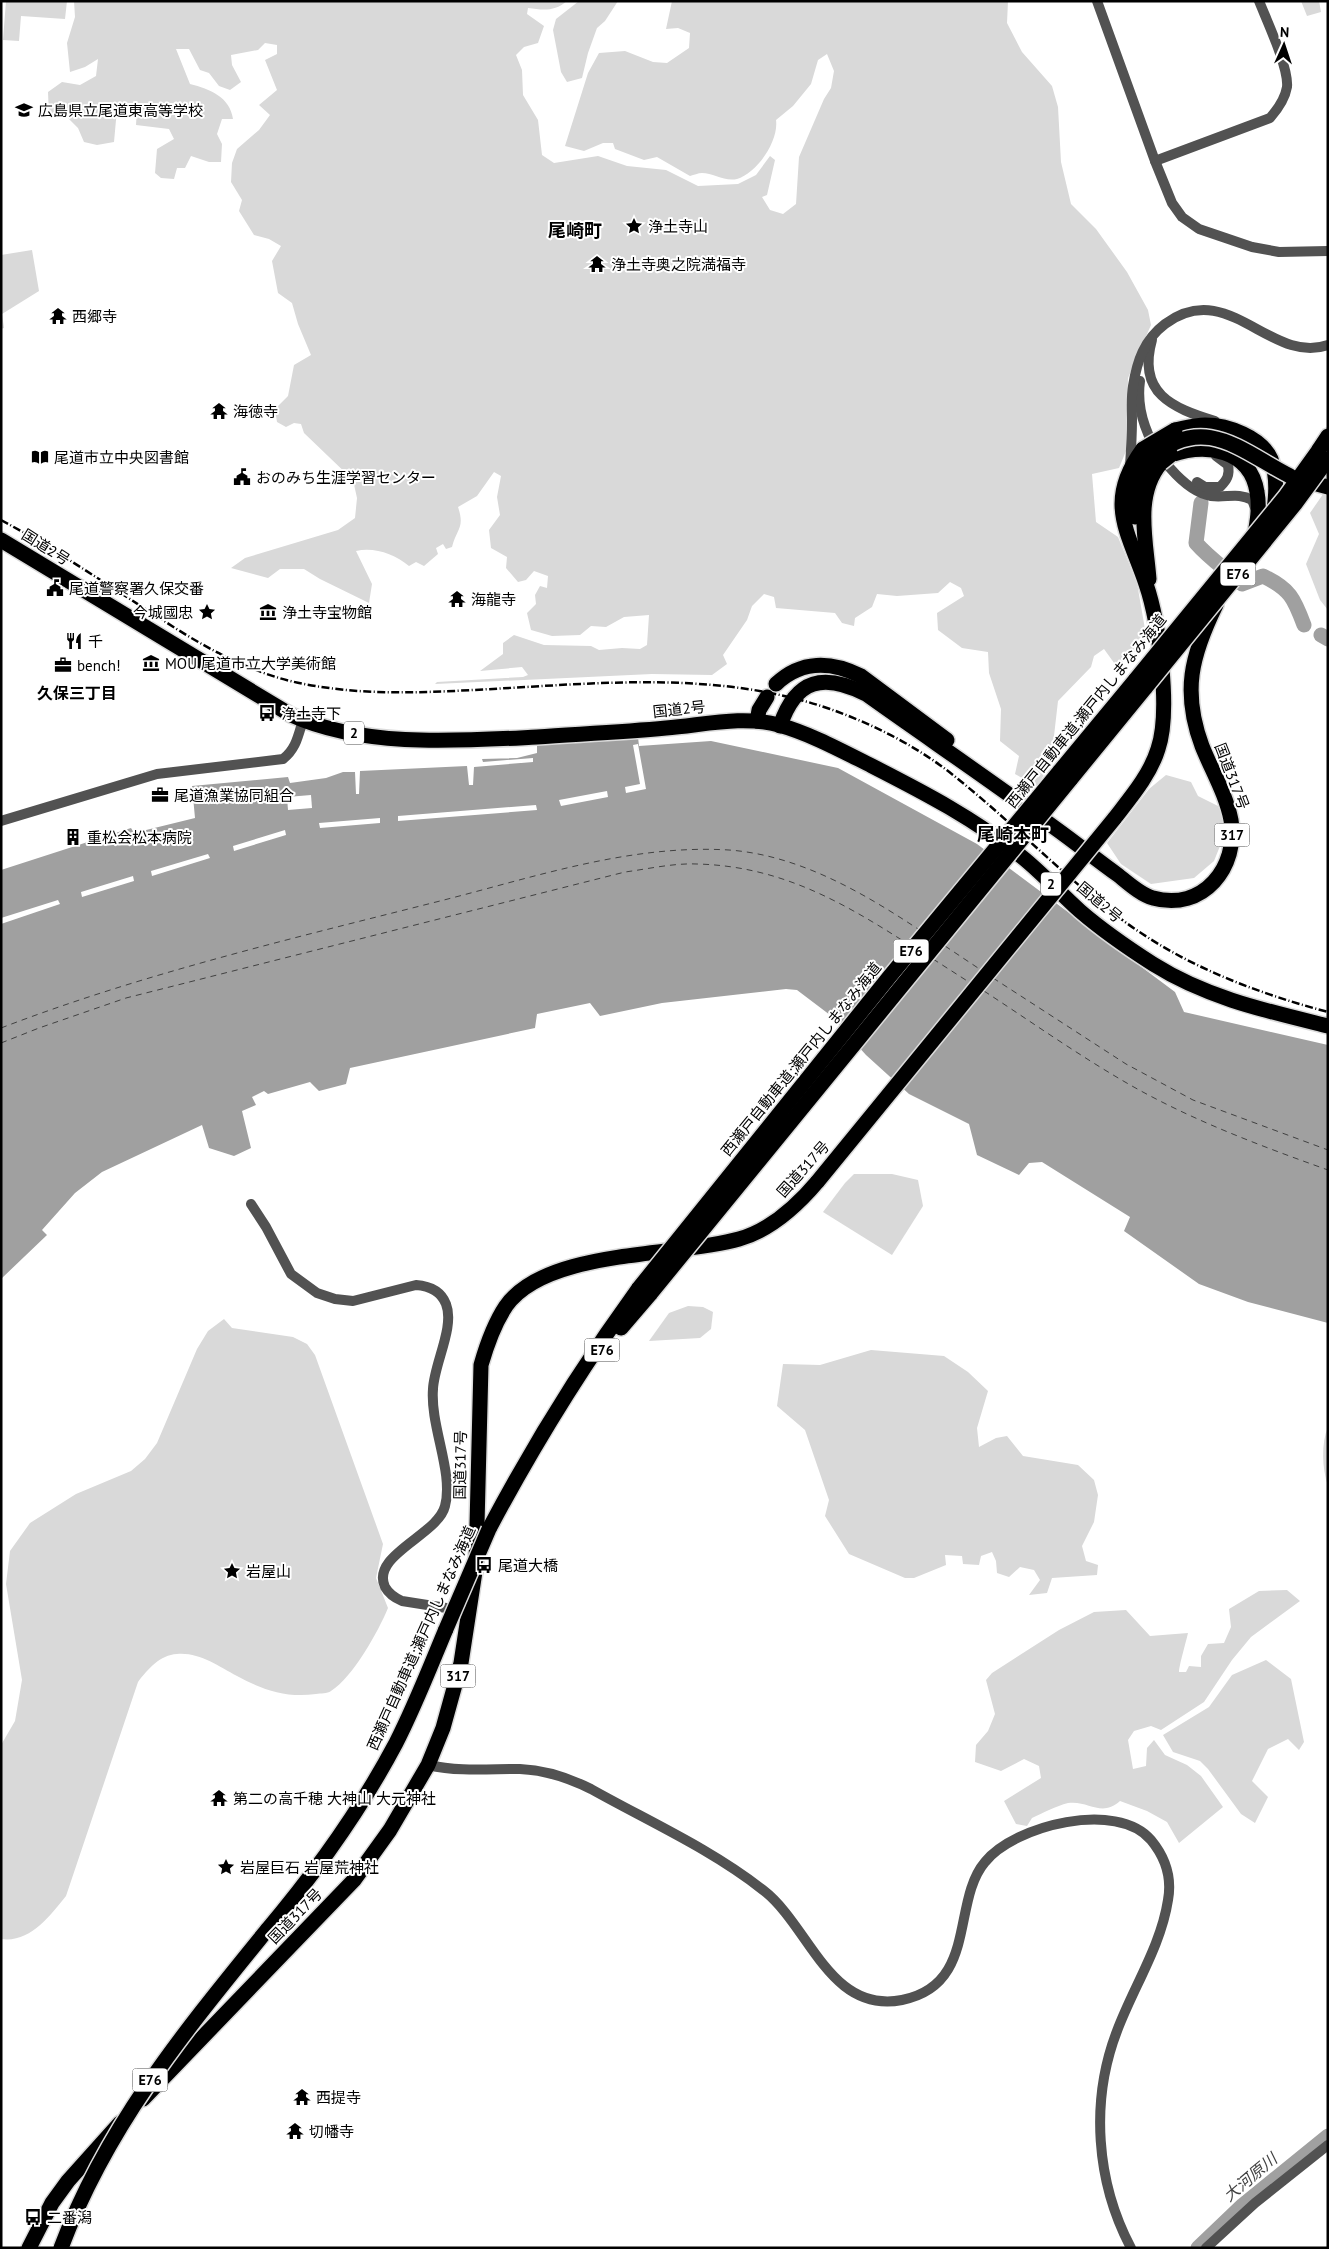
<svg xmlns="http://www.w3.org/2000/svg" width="1329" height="2249" font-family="'PT Sans','Noto Sans JP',sans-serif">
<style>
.green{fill:#d9d9d9}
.water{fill:#a0a0a0}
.pier{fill:#fff}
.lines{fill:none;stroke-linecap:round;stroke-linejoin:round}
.river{stroke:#a0a0a0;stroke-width:15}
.ferry{stroke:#414141;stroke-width:1;stroke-dasharray:6 5;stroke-linecap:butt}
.highway-casing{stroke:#dbdbdb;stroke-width:18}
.minor{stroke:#525252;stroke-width:10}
.highway{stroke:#000;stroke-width:15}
.rail{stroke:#000;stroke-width:2.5;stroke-dasharray:8 2.5 1 2.5;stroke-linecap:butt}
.highway-bridge-casing{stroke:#dbdbdb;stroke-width:18;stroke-linecap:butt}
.highway-bridge{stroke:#000;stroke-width:15}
.labels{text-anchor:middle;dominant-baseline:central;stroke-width:4;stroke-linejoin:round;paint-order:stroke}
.shield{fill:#fff;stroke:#4c4c4c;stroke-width:1}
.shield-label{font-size:14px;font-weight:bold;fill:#000}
.poi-label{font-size:15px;fill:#000;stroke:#fff;text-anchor:start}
.street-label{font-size:15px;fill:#000;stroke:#fff}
.neighbourhood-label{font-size:16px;font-weight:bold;fill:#000;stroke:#fff}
.water-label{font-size:16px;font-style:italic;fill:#414141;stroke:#fff}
.quarter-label{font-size:18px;font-weight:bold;fill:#000;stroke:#fff}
</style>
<rect width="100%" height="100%" fill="#fff"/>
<g class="green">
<path d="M6 1H67L65 19 21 16 19 41 3 40Z"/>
<path d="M74 1H567C554 12 543 10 528 8L527 14 544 26 538 43 524 47 516 55 522 70 523 95 538 120 542 155 554 163 598 156 627 166 666 170 698 186 738 184 756 175 770 156 775 160 767 195 762 197 770 210 783 214 796 204 799 157 824 99 831 88 834 71 827 54 818 60 811 84 793 106 776 120C779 141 757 173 737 179 725 182 713 173 702 173 698 173 694 175 690 176L657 157 644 160 615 149 613 143H603L584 151 565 146 588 73 599 53 625 51 653 62 667 63 689 48 690 33 678 28 666 29 672 1H1008L1007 23 1022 52 1052 86 1058 107 1061 162 1071 204 1096 229 1127 272 1148 310 1151 325 1128 378 1126 451 1119 468 1092 474 1096 522 1118 537 1137 583 1147 641 1117 667 1104 649 1094 656 1091 667 1058 701 1051 762 1037 787 1015 774 1019 756 1000 741 1001 709 989 673 988 652 962 648 938 630 937 613 964 596 961 588 950 582 938 593 897 596 877 594 872 607 855 618 854 626 842 623 835 613 776 608 774 597 764 594 752 606 747 620 723 655 727 664 712 675 652 674 435 684 437 682 523 677 528 675 522 667 480 671 503 654V643L514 635 544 645 591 646 599 650 622 648 640 649 647 645 649 615 624 617 606 627 591 626 580 635 552 636 531 630 527 613 536 604 535 595 540 586 547 588 548 576 534 571 526 580 518 582 506 568 507 557 491 548 489 530 500 515 497 497 501 476 494 472 477 496 458 507C465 528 457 528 452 547L446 549 443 544 436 548 438 554 424 566 416 562 409 566C394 554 375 547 356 551L372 584 369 603 320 579 304 569H280L268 578 231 568 245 558 338 530 355 518 357 498 353 480 304 433 301 424 294 423 286 427 277 422 275 409 288 396 294 365 311 355 298 324 292 303 278 293 272 261 281 246 269 239 254 235 239 211 242 200 231 182 232 163 237 149 259 130 270 115 259 105 277 90 265 60 277 54V45L265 43 258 50 231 55 232 65 241 82 230 90 219 86 209 73 200 70 189 49H176L190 84C210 89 230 97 233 119H222L217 134 222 144 221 162H209L191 156 185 168H177L174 179 161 178 155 173 157 149 174 139 169 129 136 125 137 109H117L114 142 97 145 84 142 78 128 67 117H49L48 92 62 82 80 85 96 76 98 59 85 67 70 72 67 43 75 17Z"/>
<path d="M579 1H618L605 21 597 28 588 53 582 78 567 82 561 72 553 30 556 19Z"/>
<path d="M1301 1H1319L1321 12 1307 16Z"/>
<path d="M32 250 39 291 2 314 4 328 1 329V255Z"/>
<path d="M1328 487V610L1320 600 1306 564 1319 534 1310 513Z"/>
<path d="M1166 775 1191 782 1198 796 1218 806 1223 817 1222 841 1214 861 1194 878 1151 884 1121 864 1107 843 1149 789Z"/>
<path d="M854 1174H892L918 1180 923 1206 892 1255 823 1212 845 1183Z"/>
<path d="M688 1306 703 1307 713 1312 711 1329 700 1338 649 1341 669 1313Z"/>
<path d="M224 1319 232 1328 293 1337 307 1344 315 1355 383 1544 376 1578 388 1608C378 1632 353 1677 331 1691 327 1694 321 1693 316 1694 286 1698 263 1690 237 1676 218 1666 199 1652 177 1654 160 1655 148 1669 138 1682L66 1896C49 1917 30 1943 1 1939V1745L15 1721 22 1680 6 1584 10 1551 30 1523 76 1494 131 1471 145 1459 157 1443 197 1349 208 1331Z"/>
<path d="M871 1350 944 1356 968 1372 988 1391 977 1428 979 1447 996 1438 1007 1436 1023 1456 1078 1465 1094 1480 1098 1495 1094 1522 1082 1546 1086 1561 1098 1565 1097 1575 1052 1578 1047 1593 1029 1595 1040 1580 1034 1570 1020 1567 1009 1577 997 1573 996 1561 992 1552 981 1556 979 1565 963 1564 962 1556 945 1555 946 1565 914 1578H905L849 1554 825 1516 829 1500 805 1430 777 1406 783 1364 820 1365Z"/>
<path d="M1328 1427V1486C1322 1469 1321 1443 1328 1427Z"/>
<path d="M1287 1590 1300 1601 1251 1637 1232 1660 1204 1702 1161 1730 1151 1726 1134 1731 1128 1740 1133 1769 1146 1766 1147 1748 1154 1740 1165 1755 1187 1765 1201 1776 1223 1807 1179 1843 1167 1822 1147 1811 1120 1801C1101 1818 1089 1800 1068 1803 1056 1806 1043 1813 1032 1818L1027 1826 1016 1824 1004 1801 1041 1778 1039 1766 1024 1759 1001 1771 975 1762 976 1745 988 1731 995 1714 986 1680 992 1673 1059 1630 1094 1612 1126 1610 1150 1636 1188 1633C1186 1642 1179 1666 1179 1672H1186L1189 1666 1201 1667V1656L1208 1644 1224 1643 1231 1627 1229 1609 1259 1591Z"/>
<path d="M1266 1660 1291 1679 1304 1742 1299 1750 1288 1739 1268 1749 1252 1781 1268 1797 1255 1823 1241 1814 1208 1769 1200 1761 1173 1752 1163 1735 1209 1707 1232 1675Z"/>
</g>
<path class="water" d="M638 737 639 746 711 741 838 768 977 844 1175 992 1184 1012 1328 1045V1323L1248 1302 1199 1284 1124 1231 1130 1217 1042 1162 1029 1163 1019 1175 977 1155 969 1124 909 1094 866 1055 830 1015 797 990 786 989 662 1003 600 1016 590 1003 537 1014 535 1028 350 1068 346 1084 319 1091 310 1082 268 1094 264 1091 252 1097 256 1105 242 1111 251 1148 234 1156 209 1148 202 1125 102 1172 75 1193 42 1230 47 1235 1 1279V870L131 828 134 833 195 818 192 786 288 777 290 783 326 778 343 772H355L356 794H359L360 771 467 766 469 785H473L474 767 533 762V758L483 762 482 759 517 758 537 753V745Z"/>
<g class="pier">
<path d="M638 744 646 789 626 793 625 787 640 784 633 745Z"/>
<path d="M607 791 608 797 561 806 559 800Z"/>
<path d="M311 795 312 808 288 810 287 797Z"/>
<path d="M536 805 537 810 398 821V816Z"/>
<path d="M380 818V823L320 828 319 823Z"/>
<path d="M285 830 286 835 234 851 233 846Z"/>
<path d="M208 854 210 858 152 876 151 871Z"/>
<path d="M133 876 134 881 82 897 81 892Z"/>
<path d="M58 900 60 904 1 924V918Z"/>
</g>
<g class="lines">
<g class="river">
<path d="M1201 503 1196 543C1210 559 1227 570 1242 584L1263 576C1290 589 1294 598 1304 625"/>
<path d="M1321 635 1328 639"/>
<path d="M1198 2248 1243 2205 1328 2136"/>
</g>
<g class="ferry">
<path d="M945 946 981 970"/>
<path d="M933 959 972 984"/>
<path d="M993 978 1126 1064 1193 1100 1328 1150"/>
<path d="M984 991C1033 1023 1081 1057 1132 1086 1194 1121 1261 1146 1328 1170"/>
<path d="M1 1028C142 974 290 939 436 902 532 878 629 844 729 850 798 855 862 892 918 929"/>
<path d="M1 1043 39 1028 126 998 625 872C648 869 673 863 697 864 779 866 841 901 908 944"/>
</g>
<g class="highway-casing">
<g id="highway">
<path d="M1175 430C1185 428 1195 425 1205 425 1228 425 1261 437 1271 459 1278 478 1276 498 1273 517"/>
<path d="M1318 451 1328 436"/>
<path d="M1171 455C1206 443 1250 449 1257 492 1260 508 1257 523 1254 539"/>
<path d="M1298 479 1328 487"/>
<path d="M1135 517C1133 494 1137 475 1152 457"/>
<path d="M1 540 291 715C364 748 458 741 537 737 580 734 623 732 666 728 704 725 742 715 779 725 811 734 842 751 872 766 925 793 975 819 1022 857 1042 873 1060 893 1080 911 1102 930 1128 948 1153 964 1207 998 1267 1011 1328 1026"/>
<path d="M1149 579C1146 540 1134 495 1161 463"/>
<path d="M776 684C801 660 831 661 861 676L947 740"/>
<path d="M757 721 759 710 767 697"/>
<path d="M780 726C796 678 824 673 866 694 929 739 993 782 1055 828 1076 843 1097 860 1118 875 1128 883 1141 895 1153 898 1203 912 1239 867 1231 820 1226 794 1212 771 1202 746 1182 692 1191 656 1216 605"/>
<path d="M1059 772 1136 679"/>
<path d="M1070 780 1146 687"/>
<path d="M1114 819C1131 797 1150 775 1158 749 1171 711 1159 622 1146 584 1128 531 1104 502 1143 449"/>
<path d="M621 1328 651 1293"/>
<path d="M489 1529C534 1444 583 1365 639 1288"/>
<path d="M267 1930C316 1872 360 1811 396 1743 415 1706 430 1667 446 1629"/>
<path d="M143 2099 354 1880 390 1830 428 1765 443 1728 461 1663 476 1565 481 1365C487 1344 494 1324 506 1306 546 1249 676 1257 739 1239 771 1230 797 1206 818 1181"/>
<path d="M29 2248 52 2203 68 2181 120 2123"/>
</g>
</g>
<g class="minor">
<path d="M1097 1 1155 161 1172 203 1182 217 1199 229 1252 247 1279 252 1328 251"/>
<path d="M1155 161 1270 118C1277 110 1285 99 1287 87 1289 68 1267 21 1259 1"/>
<path d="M1152 340C1137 393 1172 408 1215 421"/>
<path d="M1140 381C1138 396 1140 412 1145 426 1153 451 1183 491 1211 496 1227 498 1238 492 1252 500L1256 510"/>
<path d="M1130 466C1131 451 1132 436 1132 420 1132 409 1131 398 1133 386 1137 361 1144 340 1165 324 1228 277 1270 365 1328 345"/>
<path d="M1197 482 1205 487H1220C1227 480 1230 475 1228 465L1216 456"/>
<path d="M1 821 157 774 283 759C296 749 298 736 303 720"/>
<path d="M251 1204 266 1227 291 1274 317 1293 335 1299 353 1301 416 1285C429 1286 441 1291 446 1304 455 1327 434 1364 433 1389 430 1426 454 1473 445 1506 438 1535 370 1555 385 1587 389 1594 395 1598 402 1601L459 1610"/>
<path d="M428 1765C460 1772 487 1769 520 1769 545 1770 569 1778 591 1789 648 1821 711 1849 763 1890 810 1926 829 2014 902 2000 978 1985 951 1902 985 1862 1015 1825 1117 1800 1151 1840 1165 1857 1172 1878 1168 1900 1161 1946 1133 1988 1117 2031 1090 2101 1096 2182 1131 2248"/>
<path d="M1206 2248 1255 2203 1328 2145"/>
</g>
<use href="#highway" class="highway"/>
<path class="rail" d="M1 520C55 549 106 584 158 617 202 646 251 674 304 684 361 695 416 693 473 690 593 684 715 669 830 709 873 724 918 747 953 775 1011 821 1062 875 1121 919 1183 965 1253 992 1328 1012"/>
<g class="highway-bridge-casing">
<g id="highway-bridge">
<path d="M1143 449 1175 430"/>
<path d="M1152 457C1205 413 1241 451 1290 476"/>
<path d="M1161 463 1171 455"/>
<path d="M1136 679 1285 497 1318 451"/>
<path d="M1146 687 1295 504 1328 459"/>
<path d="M818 1181 1114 819"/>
<path d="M639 1288 890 976 1059 772"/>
<path d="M651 1293 1070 780"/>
<path d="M446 1629 489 1529"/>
<path d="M61 2248C107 2125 185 2031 267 1930"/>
</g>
</g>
<use href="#highway-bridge" class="highway-bridge"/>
</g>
<defs>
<g id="school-bare" transform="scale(1.35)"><path d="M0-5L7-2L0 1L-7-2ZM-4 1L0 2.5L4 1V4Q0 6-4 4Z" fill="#000" stroke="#fff" stroke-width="2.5" paint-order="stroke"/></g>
<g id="sight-bare" transform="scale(1.35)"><path d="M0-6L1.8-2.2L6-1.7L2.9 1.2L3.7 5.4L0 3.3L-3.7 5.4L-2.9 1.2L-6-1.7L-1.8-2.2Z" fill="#000" stroke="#fff" stroke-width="2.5" paint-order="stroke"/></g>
<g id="temple-bare" transform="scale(1.35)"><path d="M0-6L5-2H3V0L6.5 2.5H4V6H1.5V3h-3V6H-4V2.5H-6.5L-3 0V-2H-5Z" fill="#000" stroke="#fff" stroke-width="2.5" paint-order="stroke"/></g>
<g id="library-bare" transform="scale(1.35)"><path d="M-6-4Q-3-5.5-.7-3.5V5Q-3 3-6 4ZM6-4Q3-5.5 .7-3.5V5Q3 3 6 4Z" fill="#000" stroke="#fff" stroke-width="2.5" paint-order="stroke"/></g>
<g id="civic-bare" transform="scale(1.35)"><path d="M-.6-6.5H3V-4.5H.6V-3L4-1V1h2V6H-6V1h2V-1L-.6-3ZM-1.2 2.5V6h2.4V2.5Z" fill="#000" stroke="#fff" stroke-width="2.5" paint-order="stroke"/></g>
<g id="museum-bare" transform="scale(1.35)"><path d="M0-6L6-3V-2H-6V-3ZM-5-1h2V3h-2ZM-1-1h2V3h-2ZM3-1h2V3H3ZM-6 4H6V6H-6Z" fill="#000" stroke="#fff" stroke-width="2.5" paint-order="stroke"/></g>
<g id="restaurant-bare" transform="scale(1.35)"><path d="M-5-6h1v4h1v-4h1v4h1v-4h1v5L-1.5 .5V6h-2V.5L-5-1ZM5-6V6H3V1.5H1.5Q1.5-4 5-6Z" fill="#000" stroke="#fff" stroke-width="2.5" paint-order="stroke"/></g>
<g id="office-bare" transform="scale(1.35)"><path d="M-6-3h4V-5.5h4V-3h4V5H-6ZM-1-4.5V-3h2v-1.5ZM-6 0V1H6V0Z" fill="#000" stroke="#fff" stroke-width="2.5" paint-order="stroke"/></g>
<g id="bus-bare" transform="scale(1.35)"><path d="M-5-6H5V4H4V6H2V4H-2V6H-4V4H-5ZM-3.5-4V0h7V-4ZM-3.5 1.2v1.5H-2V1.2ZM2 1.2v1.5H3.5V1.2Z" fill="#000" stroke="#fff" stroke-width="2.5" paint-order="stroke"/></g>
<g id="building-bare" transform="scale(1.35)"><path d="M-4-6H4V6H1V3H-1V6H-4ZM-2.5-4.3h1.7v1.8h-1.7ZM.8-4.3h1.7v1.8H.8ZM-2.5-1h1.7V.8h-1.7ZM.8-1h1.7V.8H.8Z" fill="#000" stroke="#fff" stroke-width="2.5" paint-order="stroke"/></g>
</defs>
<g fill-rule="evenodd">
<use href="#school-bare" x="24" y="110"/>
<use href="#sight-bare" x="634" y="226"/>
<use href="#temple-bare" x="597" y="264"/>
<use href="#temple-bare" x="58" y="316"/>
<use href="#temple-bare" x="219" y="411"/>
<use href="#library-bare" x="40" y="457"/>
<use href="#civic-bare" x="242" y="477"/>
<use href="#civic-bare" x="55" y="588"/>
<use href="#temple-bare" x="457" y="599"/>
<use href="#sight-bare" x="207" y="612"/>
<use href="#museum-bare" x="268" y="612"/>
<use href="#restaurant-bare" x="74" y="641"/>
<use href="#museum-bare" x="151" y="663"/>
<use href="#office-bare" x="63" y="665"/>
<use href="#bus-bare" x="267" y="713"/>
<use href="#office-bare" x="160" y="795"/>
<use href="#building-bare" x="73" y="837"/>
<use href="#bus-bare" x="484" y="1565"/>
<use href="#sight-bare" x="232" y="1571"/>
<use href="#temple-bare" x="219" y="1798"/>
<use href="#sight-bare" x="226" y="1867"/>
<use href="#temple-bare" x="302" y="2097"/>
<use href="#temple-bare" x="295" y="2131"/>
<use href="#bus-bare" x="33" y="2217"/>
</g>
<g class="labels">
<g class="shield">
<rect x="1220.5" y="562.5" width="35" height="23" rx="4"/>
<rect x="344" y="721.5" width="20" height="23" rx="4"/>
<rect x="1214.5" y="823.5" width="35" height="23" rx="4"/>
<rect x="1041" y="872.5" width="20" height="23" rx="4"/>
<rect x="893.5" y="939.5" width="35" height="23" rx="4"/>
<rect x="584.5" y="1338.5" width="35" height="23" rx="4"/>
<rect x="440.5" y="1664.5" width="35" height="23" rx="4"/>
<rect x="132.5" y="2068.5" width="35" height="23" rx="4"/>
</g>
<g class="shield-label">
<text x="1238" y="574">E76</text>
<text x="354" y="733">2</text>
<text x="1232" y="835">317</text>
<text x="1051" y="884">2</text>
<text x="911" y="951">E76</text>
<text x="602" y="1350">E76</text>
<text x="458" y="1676">317</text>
<text x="150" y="2080">E76</text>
</g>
<g class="poi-label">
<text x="38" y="110">広島県立尾道東高等学校</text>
<text x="648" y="226">浄土寺山</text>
<text x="611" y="264">浄土寺奥之院満福寺</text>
<text x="72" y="316">西郷寺</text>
<text x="233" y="411">海徳寺</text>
<text x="54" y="457">尾道市立中央図書館</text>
<text x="256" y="477">おのみち生涯学習センター</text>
<text x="69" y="588">尾道警察署久保交番</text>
<text x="471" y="599">海龍寺</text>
<text x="193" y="612" text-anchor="end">今城國忠</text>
<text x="282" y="612">浄土寺宝物館</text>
<text x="88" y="641">千</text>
<text x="165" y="663">MOU 尾道市立大学美術館</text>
<text x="77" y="665">bench!</text>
<text x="281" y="713">浄土寺下</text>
<text x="174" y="795">尾道漁業協同組合</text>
<text x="87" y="837">重松会松本病院</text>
<text x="498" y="1565">尾道大橋</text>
<text x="246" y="1571">岩屋山</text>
<text x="233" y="1798">第二の高千穂 大神山 大元神社</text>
<text x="240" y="1867">岩屋巨石 岩屋荒神社</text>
<text x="316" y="2097">西提寺</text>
<text x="309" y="2131">切幡寺</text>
<text x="47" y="2217">二番潟</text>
</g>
<g class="street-label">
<text transform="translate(46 547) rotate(32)">国道2号</text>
<text transform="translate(679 709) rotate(-6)">国道2号</text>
<text transform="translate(1086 711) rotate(-51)">西瀬戸自動車道;瀬戸内しまなみ海道</text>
<text transform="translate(1232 776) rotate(69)">国道317号</text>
<text transform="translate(1100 902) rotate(40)">国道2号</text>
<text transform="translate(801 1059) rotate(-51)">西瀬戸自動車道;瀬戸内しまなみ海道</text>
<text transform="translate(803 1169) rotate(-48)">国道317号</text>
<text transform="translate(460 1465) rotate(-89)">国道317号</text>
<text transform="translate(421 1638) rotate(-66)">西瀬戸自動車道;瀬戸内しまなみ海道</text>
<text transform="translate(295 1916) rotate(-46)">国道317号</text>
</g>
<g class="neighbourhood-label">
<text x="77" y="693">久保三丁目</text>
</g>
<g class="water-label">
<text transform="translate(1250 2177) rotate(-40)">大河原川</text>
</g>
<g class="quarter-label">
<text x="575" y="230">尾崎町</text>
<text x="1013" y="834">尾崎本町</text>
</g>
</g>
<rect width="1329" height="2249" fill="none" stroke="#000000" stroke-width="5"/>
<g transform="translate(1284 45) rotate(3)" stroke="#ffffff" stroke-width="4" paint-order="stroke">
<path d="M0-4L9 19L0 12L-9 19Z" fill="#000000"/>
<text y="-8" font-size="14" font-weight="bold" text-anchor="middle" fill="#000000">N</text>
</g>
</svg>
